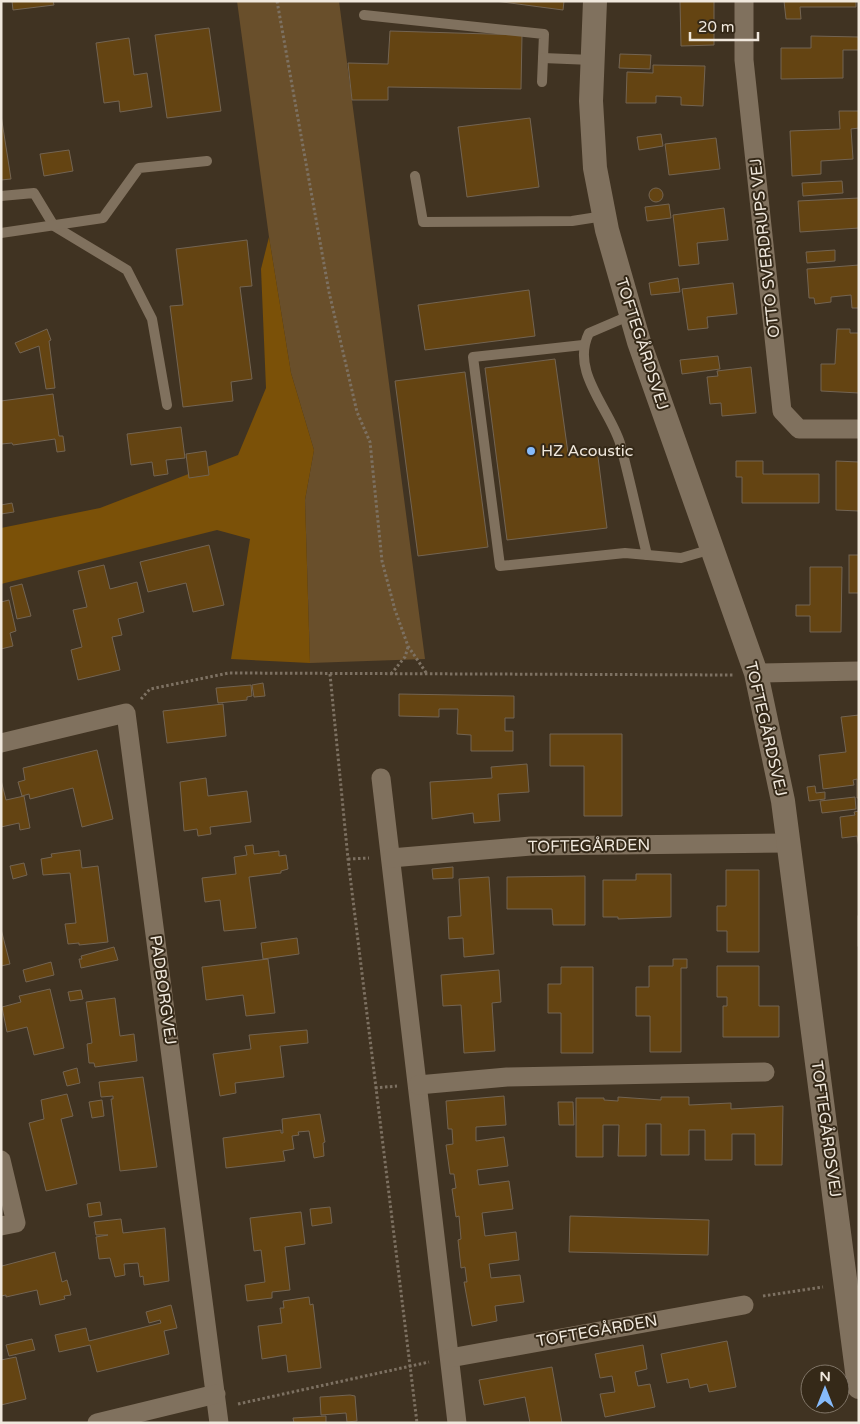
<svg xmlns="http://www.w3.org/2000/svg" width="860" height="1424" font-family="'Varela Round',sans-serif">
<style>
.green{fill:#694f2b}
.forest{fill:#7b5108}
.building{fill:#644412;stroke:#736452}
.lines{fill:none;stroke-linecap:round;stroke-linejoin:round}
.path{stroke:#7d7162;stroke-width:3;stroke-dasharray:2.5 2.5;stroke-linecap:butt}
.service{stroke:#80715e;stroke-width:10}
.minor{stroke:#80715e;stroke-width:19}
.tertiary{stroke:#80715e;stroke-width:24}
.poi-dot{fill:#86bbfb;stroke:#352918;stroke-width:2}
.labels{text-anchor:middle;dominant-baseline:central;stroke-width:4;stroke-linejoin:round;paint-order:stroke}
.street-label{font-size:16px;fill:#f0e8dd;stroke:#352918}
.poi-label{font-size:16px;fill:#f0e8dd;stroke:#352918;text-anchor:start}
</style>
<rect width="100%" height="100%" fill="#403322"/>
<path class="green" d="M237 1H339L425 659 310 663 305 500 314 450 291 373 269 237Z"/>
<path class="forest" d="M269 237 291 373 314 450 305 500 310 663 231 659 250 539 217 530 1 584V528L100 508 238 455 266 388 261 269Z"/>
<g class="building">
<path d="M12 1H53L54 5 13 10Z"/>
<path d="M495 1H564L563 10Z"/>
<path d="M680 1H714V45L681 46Z"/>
<path d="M784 1H856V7H800L801 19H786Z"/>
<path d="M209 28 221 111 167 118 155 35Z"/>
<path d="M390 31 522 35 521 89 388 87V100H352L348 63 388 64Z"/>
<path d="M811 36 859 37V50H843V78L781 79V48H811Z"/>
<path d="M129 38 134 75 147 73 152 107 120 112 119 101 104 103 96 43Z"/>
<path d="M620 54 651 55 650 69 619 68Z"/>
<path d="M653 65 705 66 703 106 681 105V97L656 96V103H626L627 72 653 73Z"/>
<path d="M839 111H859V128L851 129 853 159 821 161V174L792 176 790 131 840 129Z"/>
<path d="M1 115 11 179 1 180Z"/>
<path d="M530 118 539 187 467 197 458 127Z"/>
<path d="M661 134 663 146 639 150 637 137Z"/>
<path d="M716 138 720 169 669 175 665 144Z"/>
<path d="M69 150 73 171 44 176 40 154Z"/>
<path d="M842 181 843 193 803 196 802 183Z"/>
<circle cx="656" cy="195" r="7"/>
<path d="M859 198V228L800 232 798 201Z"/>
<path d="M669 204 671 218 647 221 645 207Z"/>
<path d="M724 208 728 240 697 243 699 264 679 266 673 215Z"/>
<path d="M247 240 252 286 240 287 252 379 231 382 233 401 183 407 170 306 183 305 176 249Z"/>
<path d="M835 250V261L807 263 806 252Z"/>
<path d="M859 265V308H852L851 295 831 297V302L815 304 814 298H809L807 269Z"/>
<path d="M678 278 680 292 651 295 649 283Z"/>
<path d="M733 283 737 314 707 317 708 328 688 330 682 289Z"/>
<path d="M529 290 535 336 425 350 418 305Z"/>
<path d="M47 329 51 340 49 341 55 388 46 389 39 346 20 353 15 343Z"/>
<path d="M837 329H850V333H859V393L821 391V364H835Z"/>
<path d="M718 356 720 369 682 374 680 360Z"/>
<path d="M555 359 568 453 597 449 607 528 507 540 485 368Z"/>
<path d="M751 367 756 413 722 416 721 403 710 404 707 377 718 376 717 371Z"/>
<path d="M465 372 488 547 418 556 395 381Z"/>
<path d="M53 394 59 436H63L65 451 57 452 55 439 13 445 12 443 1 444V401Z"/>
<path d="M181 427 185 458 166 460 168 474 154 476 152 462 131 465 127 434Z"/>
<path d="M206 451 209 475 189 478 186 454Z"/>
<path d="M736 461H763V474H819V503H742V477H736Z"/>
<path d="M836 461 859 462V511L836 510Z"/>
<path d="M12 503 14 512 1 514V505Z"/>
<path d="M209 545 224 605 193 612 186 583 148 592 140 562Z"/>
<rect x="849" y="555" width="10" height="38"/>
<path d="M104 565 110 589 137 582 144 612 118 619 122 635 112 637 120 670 78 680 71 650 82 647 73 610 87 607 78 571Z"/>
<path d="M810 567H842L841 632H810V616H796V605H810Z"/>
<path d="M22 584 31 616 17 619 10 587Z"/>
<path d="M9 600 16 631 10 633 13 646 1 649V602Z"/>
<path d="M263 683 265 696 254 697 252 685Z"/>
<path d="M251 685 252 696 247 697V700L218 703 216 688Z"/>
<path d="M399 694 514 696V718H505V731H513V751H471V735L457 734 458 709H439V717L399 716Z"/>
<path d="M223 704 226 736 167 743 163 711Z"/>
<path d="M859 715V798H857V779L853 780 854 785 823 789 819 755 846 752 841 717Z"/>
<path d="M550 734H622V816H584V766H550Z"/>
<path d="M97 750 113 819 82 827 73 788 30 799 29 794 22 796 18 782 25 780 23 768Z"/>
<path d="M527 764 529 792 498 794 500 821 474 823 473 813 432 819 430 782 492 778 491 767Z"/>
<path d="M206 778 208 796 247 791 251 822 210 827 211 834 198 836 197 829 184 831 180 782Z"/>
<path d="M1 780 6 800 24 796 30 828 20 830 19 823 1 827Z"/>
<path d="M815 786 816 793 825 792V799L809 801 807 787Z"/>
<path d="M855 797 856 809 822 813 820 801Z"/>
<path d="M859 811V848L857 836 842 838 840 817 855 815 854 812Z"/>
<path d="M253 845 254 854 279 851V856L286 855 288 869 281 871V873L249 877 256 928 224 931 220 900 205 902 202 878 236 874 234 857 247 855 245 846Z"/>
<path d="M80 850 82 868 98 866 108 942 79 945V943L68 944 65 924 76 923 70 873 43 875 41 859 52 857 51 854Z"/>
<path d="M24 863 27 875 13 879 10 866Z"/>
<path d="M453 867V878L433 879 432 869Z"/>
<path d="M726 870H759V952H727V931H717V906H726Z"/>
<path d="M636 874H671V917L618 919V917H603V880H636Z"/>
<path d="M585 876V925H553L552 909H507V877Z"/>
<path d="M489 877 494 954 464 957 463 938 449 939 448 917 461 916 459 879Z"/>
<rect x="858" y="916" width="1" height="30"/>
<path d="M1 929 10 964 1 966Z"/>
<path d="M297 938 299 954 263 959 261 943Z"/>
<path d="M114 947 118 960 81 968 79 959H82L81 956Z"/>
<path d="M268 959 275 1013 246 1016 243 995 206 1000 202 967Z"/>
<path d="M673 959H687V968H681V1052H650V1016H636V987H649V966H673Z"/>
<path d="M51 962 54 975 26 982 23 970Z"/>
<path d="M717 966H759V1006H779V1037H723V1006H727V997H717Z"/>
<path d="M561 967H593V1053H561V1013H548V984H561Z"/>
<path d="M499 970 501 1002 492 1003 495 1051 464 1053 461 1005 443 1006 441 975Z"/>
<path d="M50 989 64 1048 34 1055 27 1027 7 1032 2 1007 21 1002 19 996Z"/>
<path d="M81 990 83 999 70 1001 68 992Z"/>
<path d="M115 998 120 1036 134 1034 137 1061 95 1067 94 1063H89L87 1044 92 1043 86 1002Z"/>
<path d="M307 1030 308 1043 280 1046 284 1077 235 1083 236 1093 220 1096 213 1054 251 1049 249 1035Z"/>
<path d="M77 1068 80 1083 67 1086 63 1072Z"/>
<path d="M143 1077 157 1167 120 1171 111 1099H113V1096L101 1097 99 1082Z"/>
<path d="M67 1094 73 1116 61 1119 77 1184 46 1191 29 1123 44 1119 41 1100Z"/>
<path d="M504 1096 506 1125 476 1127V1141L504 1137 508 1166 477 1170 479 1185 509 1181 513 1209 482 1213 485 1236 516 1232 519 1260 489 1264 491 1278 520 1275 524 1302 495 1306 497 1321 472 1326 464 1282H467L465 1267 461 1268 458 1240 461 1239 459 1216 456 1217 452 1189 456 1188 454 1174H450L446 1145 453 1144 452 1129H448L446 1101Z"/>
<path d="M618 1097 661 1100V1097H689V1105L731 1103V1109L783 1106 782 1165H755V1134H732V1160H705V1130H689V1155H661V1124H646V1156H618L619 1125H603V1157H576V1098H604V1100L618 1101Z"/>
<path d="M102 1100 104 1116 92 1118 89 1102Z"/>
<path d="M558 1102H573L574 1125H559Z"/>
<path d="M320 1114 325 1142 323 1143 324 1156 314 1158 309 1131 298 1132 299 1135 292 1136 294 1149 283 1151 285 1161 226 1168 223 1138 281 1130V1133H283L282 1119Z"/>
<path d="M100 1202 102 1215 89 1217 87 1204Z"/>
<path d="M330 1207 332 1223 312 1226 310 1209Z"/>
<path d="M301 1212 305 1244 285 1247 290 1290 272 1292V1298L247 1301 245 1285 265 1282 261 1250 254 1251 250 1218Z"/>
<path d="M570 1216 709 1220 708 1255 569 1252Z"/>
<path d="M121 1219 123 1233 165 1228 169 1281 144 1285 143 1276 140 1277 138 1263 124 1264 125 1275 115 1277 110 1258 99 1259 96 1237 108 1235H96L94 1222Z"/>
<path d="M55 1252 62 1282 67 1280 71 1295 64 1296 65 1299 40 1305 37 1290 6 1297V1295L1 1296V1262L2 1266Z"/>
<path d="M309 1297 310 1305 313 1304 321 1368 288 1372 286 1355 262 1359 258 1326 282 1323 280 1308H284L283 1301Z"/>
<path d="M171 1305 177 1328 164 1331 169 1354 97 1372 90 1345 59 1352 55 1335 86 1328 89 1341 161 1323 160 1320 149 1323 146 1312Z"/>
<path d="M32 1339 35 1350 9 1356 6 1345Z"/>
<path d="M727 1341 736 1387 709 1392 707 1384 690 1388 688 1379 667 1383 661 1354Z"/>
<path d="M643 1345 647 1369 635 1372 638 1386 650 1384 655 1407 605 1417 600 1394 615 1392 612 1376 600 1378 595 1354Z"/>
<path d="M16 1357 26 1399 1 1405V1360Z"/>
<path d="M552 1367 562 1423H530L525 1397 484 1405 479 1380Z"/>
<path d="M350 1395 355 1396 357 1421 347 1422 346 1413 321 1415 320 1397Z"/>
<path d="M326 1416V1423H294L293 1418Z"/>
</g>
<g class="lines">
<g class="path">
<path d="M277 1 329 292 357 412 370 442 382 561 395 610 408 646 427 674"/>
<path d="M330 674 348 859 417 1423"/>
<path d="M391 674 405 657 408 647"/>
<path d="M141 699 150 689 229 673 734 675"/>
<path d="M348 859 369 858"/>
<path d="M375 1088 397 1086"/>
<path d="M763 1296 823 1287"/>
<path d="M238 1404 429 1362"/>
</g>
<g class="service">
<path d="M364 15 544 34 542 82"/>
<path d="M543 58 592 60"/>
<path d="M415 176 423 222 572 221 604 216"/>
<path d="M1 196 34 193 54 226 127 270 152 319 167 405"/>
<path d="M1 233 103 218 139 168 207 161"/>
<path d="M631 315 589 333C570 371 609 408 620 443 630 480 638 518 647 555"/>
<path d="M583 345 473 357 500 566 625 553 681 558 712 549"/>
</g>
<g class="minor">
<path d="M744 1V60L782 411 799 429H859"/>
<path d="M756 673 859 671"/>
<path d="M1 743 126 713 219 1423"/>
<path d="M381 778 457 1423"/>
<path d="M391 858 531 846 787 843"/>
<path d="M418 1085 507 1077 765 1072"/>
<path d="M1 1160 16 1223 1 1226"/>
<path d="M450 1358 744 1305"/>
<path d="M97 1423 216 1394"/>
</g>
<path class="tertiary" d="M595 1 591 101 595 168 607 230 639 342 756 673 783 801 859 1387"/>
</g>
<circle class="poi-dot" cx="531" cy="451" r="5"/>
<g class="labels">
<g class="street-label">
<text transform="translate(765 248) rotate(-96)">OTTO SVERDRUPS VEJ</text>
<text transform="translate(642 344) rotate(72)">TOFTEGÅRDSVEJ</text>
<text transform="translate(766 729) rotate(77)">TOFTEGÅRDSVEJ</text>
<text transform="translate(589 846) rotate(-1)">TOFTEGÅRDEN</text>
<text transform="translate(163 990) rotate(82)">PADBORGVEJ</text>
<text transform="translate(826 1129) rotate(82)">TOFTEGÅRDSVEJ</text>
<text transform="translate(597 1331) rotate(-10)">TOFTEGÅRDEN</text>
</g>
<g class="poi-label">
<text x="541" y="451">HZ Acoustic</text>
</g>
</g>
<rect width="860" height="1424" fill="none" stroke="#f0e8dd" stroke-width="5"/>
<g transform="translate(825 1389)"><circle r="24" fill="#352918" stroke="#807567"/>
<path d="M0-4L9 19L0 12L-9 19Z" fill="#86bbfb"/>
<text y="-8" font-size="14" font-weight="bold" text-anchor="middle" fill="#f0e8dd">N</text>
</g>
<path d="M690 32v8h68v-8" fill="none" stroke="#f0e8dd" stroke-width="2.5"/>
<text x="698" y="32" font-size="15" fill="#f0e8dd" stroke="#352918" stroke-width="4" paint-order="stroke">20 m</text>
</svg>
